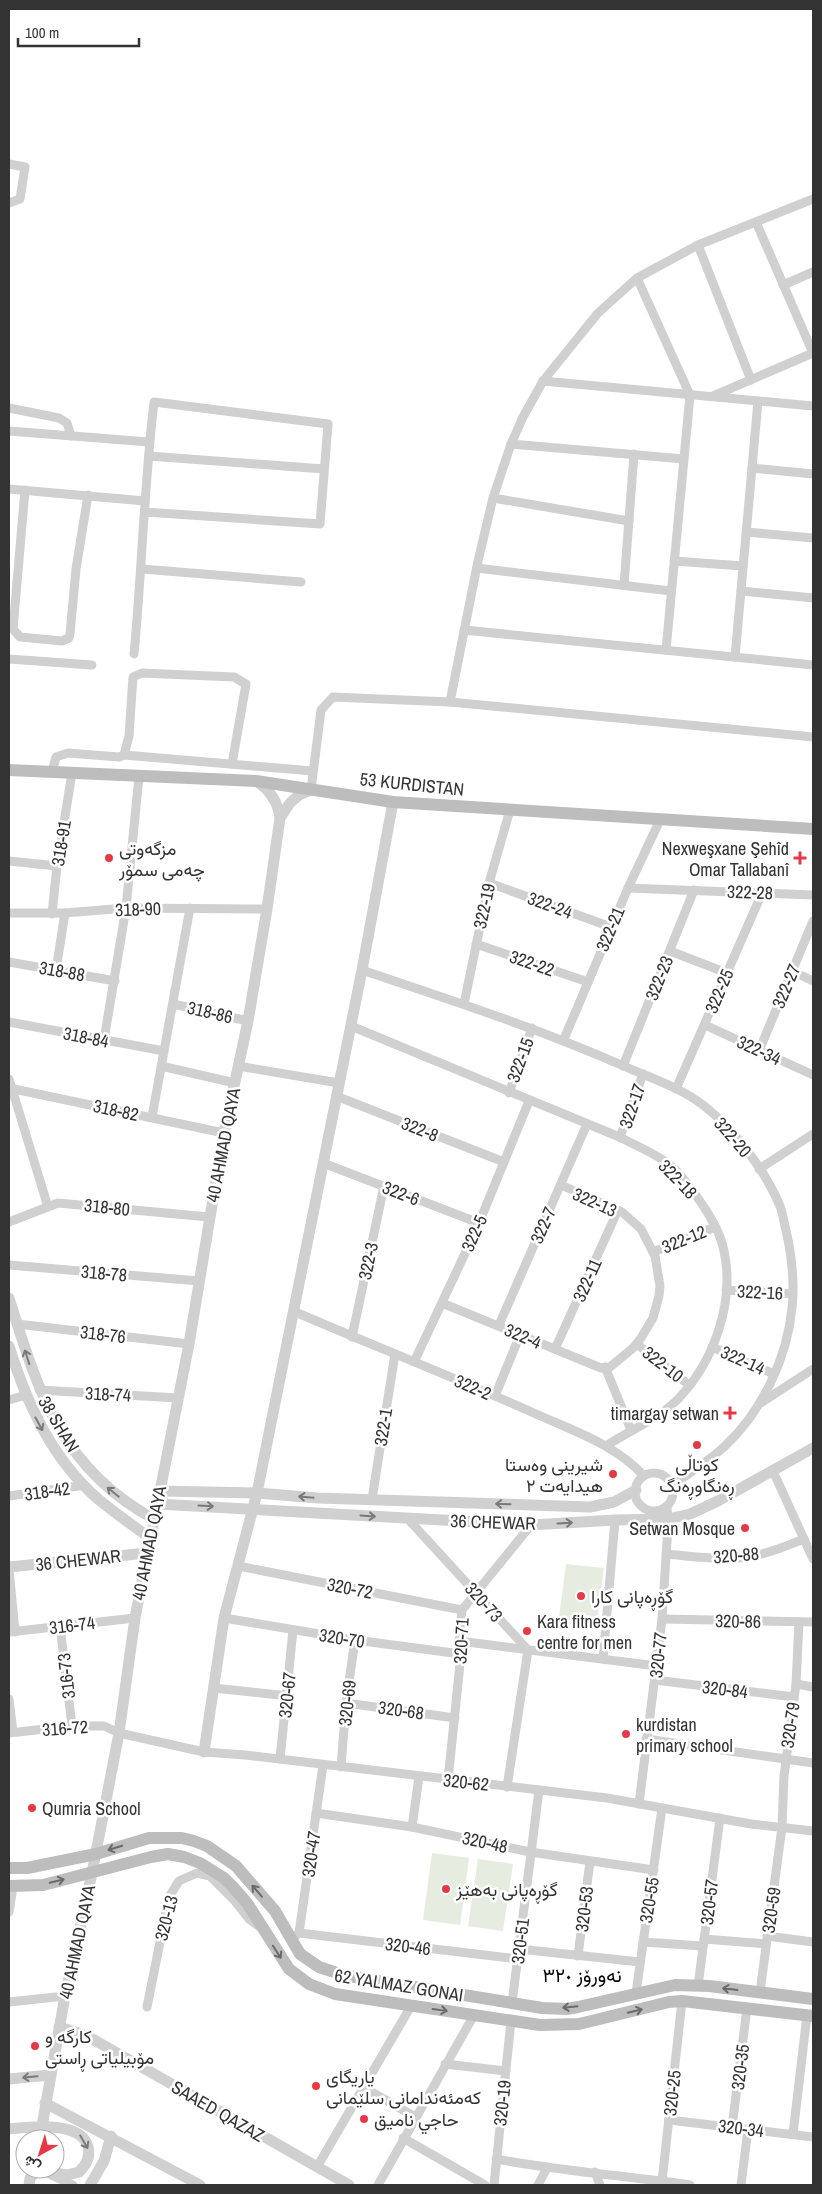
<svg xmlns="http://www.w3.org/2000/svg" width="822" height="2194" font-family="'Archivo Narrow',Vazirmatn,sans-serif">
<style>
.green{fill:#e6ecdf}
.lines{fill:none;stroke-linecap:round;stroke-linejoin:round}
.minor{stroke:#d0d0d0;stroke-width:9}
.tertiary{stroke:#d0d0d0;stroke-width:11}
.secondary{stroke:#bdbdbd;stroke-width:12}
.oneway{stroke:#7a7a7a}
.oneway2{stroke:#6a6a6a}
.poi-dot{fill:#e63946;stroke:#fff;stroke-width:2}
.labels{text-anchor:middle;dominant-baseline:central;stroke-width:5;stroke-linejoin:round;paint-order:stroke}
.street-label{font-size:18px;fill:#333;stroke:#fff}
.poi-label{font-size:18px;fill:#333;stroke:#fff;text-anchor:start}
.neighbourhood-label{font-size:19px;fill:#000;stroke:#fff}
</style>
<rect width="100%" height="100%" fill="#fff"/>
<g class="green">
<path d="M566 1564 604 1568 596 1630 558 1625Z"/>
<path d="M432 1853 469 1858 460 1925 423 1920Z"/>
<path d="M478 1859 513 1864 503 1931 468 1926Z"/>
</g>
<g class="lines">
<g class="minor">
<path d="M9 164 25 167 20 199 9 203"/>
<path d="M756 222 813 353"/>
<path d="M698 245 751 380"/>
<path d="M637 278 690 395 666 650"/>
<path d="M783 285 813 272"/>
<path d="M543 381 813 406"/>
<path d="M713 396 813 353"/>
<path d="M9 408 59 418 67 423 71 436"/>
<path d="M9 431 149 442"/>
<path d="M511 444 684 459"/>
<path d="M149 456 324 469"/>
<path d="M752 468 813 474"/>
<path d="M9 489 145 501"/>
<path d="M25 490 13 629 20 637 62 641 69 638 70 634 76 569 88 495"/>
<path d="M493 498 629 521"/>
<path d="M746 532 813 538"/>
<path d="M674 561 743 566"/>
<path d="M477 568 671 591"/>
<path d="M142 569 301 582"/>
<path d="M624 585 634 454"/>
<path d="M741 591 813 598"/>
<path d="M464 630 813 665"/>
<path d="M134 654C142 570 144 486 154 402L328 424 320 524 145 512"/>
<path d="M735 657 758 401"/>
<path d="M9 659 92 665"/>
<path d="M450 702 478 561 493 498 511 444 523 417 543 381 598 313 637 278 698 245 813 199"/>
<path d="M124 755 313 771"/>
<path d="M52 772 56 757 68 753 119 757 124 755 129 736 133 677 142 673 234 677 246 684 232 764"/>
<path d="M311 790 321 710 333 697 450 702 813 737"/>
<path d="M9 861 57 866"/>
<path d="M489 883 611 927"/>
<path d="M628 888 813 895"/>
<path d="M9 913H65L126 908 267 909"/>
<path d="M52 914 57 866 72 773"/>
<path d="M476 944 588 982"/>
<path d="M670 951 727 973"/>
<path d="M9 962 115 981"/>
<path d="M56 970 65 913"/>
<path d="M362 970C451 1000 540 1029 626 1067 651 1078 681 1088 703 1105 734 1129 765 1170 780 1206 783 1214 784 1223 786 1230 792 1257 795 1281 792 1308 787 1359 762 1411 725 1446 709 1461 690 1473 672 1485"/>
<path d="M792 971 813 981"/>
<path d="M173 1004 248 1021"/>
<path d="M464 1004 489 883 510 810"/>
<path d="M9 1022 164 1051"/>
<path d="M705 1025 813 1075"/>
<path d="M351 1026 617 1136C635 1145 655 1153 670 1165 680 1173 688 1184 695 1194 707 1211 720 1230 724 1251 735 1302 714 1361 679 1398 659 1419 630 1430 606 1446"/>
<path d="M564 1039 628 888 660 820"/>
<path d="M104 1040 126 908 139 776"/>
<path d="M759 1051 813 921"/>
<path d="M161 1066 235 1083"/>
<path d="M238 1066 339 1083"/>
<path d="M623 1066 694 890"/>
<path d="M9 1079 48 1207"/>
<path d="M9 1088 224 1133"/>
<path d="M676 1089 762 893"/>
<path d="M509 1093 532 1028"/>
<path d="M336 1096 504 1162"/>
<path d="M152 1117 190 908"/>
<path d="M620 1137 643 1074"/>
<path d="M323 1163 479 1223"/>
<path d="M759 1169 813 1134"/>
<path d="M9 1222 58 1203 209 1217"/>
<path d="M653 1252 715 1227"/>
<path d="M9 1265 199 1281"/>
<path d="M726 1290 793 1294"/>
<path d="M442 1303 601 1368 610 1367 633 1348 641 1338 653 1318 659 1296 660 1286 655 1256 641 1229 622 1212 561 1185"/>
<path d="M293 1311C374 1346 456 1378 536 1414 574 1431 616 1445 644 1476"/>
<path d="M17 1324 189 1344"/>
<path d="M499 1325 587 1124"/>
<path d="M352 1337 384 1186"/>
<path d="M637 1344 689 1385"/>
<path d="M712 1347 774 1374"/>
<path d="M555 1349 618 1210"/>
<path d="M414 1362 477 1228 529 1101"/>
<path d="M605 1367 631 1430"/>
<path d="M39 1390 178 1398"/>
<path d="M495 1396 520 1335"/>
<path d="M9 1400 26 1395"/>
<path d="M759 1404 813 1369"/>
<path d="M773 1471 813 1559"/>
<circle cx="654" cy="1492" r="19"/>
<path d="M9 1496 85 1485"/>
<path d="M372 1499 395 1354"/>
<path d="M408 1519 528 1650 507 1787"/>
<path d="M666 1554C690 1556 716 1560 740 1558 762 1556 784 1547 804 1539"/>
<path d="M238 1566 462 1610"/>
<path d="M9 1569 15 1632"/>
<path d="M224 1618 355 1640 461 1654"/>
<path d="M662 1619 813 1622"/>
<path d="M60 1626 72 1726"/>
<path d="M9 1632 135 1618"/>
<path d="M459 1641 657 1666"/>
<path d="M603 1659 615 1520"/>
<path d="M655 1680 794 1697"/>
<path d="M796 1684 813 1687"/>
<path d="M214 1688 288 1696"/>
<path d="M9 1699 13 1732"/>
<path d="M346 1703 455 1718"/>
<path d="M9 1733 72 1726H104L119 1733 204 1752 245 1755 607 1798 751 1824 813 1831"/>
<path d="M646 1739 813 1763"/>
<path d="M280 1759 293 1630"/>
<path d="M341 1767 346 1703 355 1640"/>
<path d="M448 1780 461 1654 459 1641 462 1610 531 1525"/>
<path d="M639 1804 662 1619 668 1526 667 1506"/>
<path d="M316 1813 412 1827 530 1852 654 1870"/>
<path d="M412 1827 419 1777"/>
<path d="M9 1912 13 1887"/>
<path d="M299 1933 518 1959"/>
<path d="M295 1936 299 1933 323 1765"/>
<path d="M767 1936 813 1942"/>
<path d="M704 1939 766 1944"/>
<path d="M643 1942 703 1946"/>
<path d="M519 1949 640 1962"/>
<path d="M578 1956 590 1861"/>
<path d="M698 1986 720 1818"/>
<path d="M760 1992 782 1827 784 1776 796 1684 799 1622"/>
<path d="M636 1993 662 1808"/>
<path d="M9 2002 65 1996"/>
<path d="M512 2003 539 1790"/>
<path d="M147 2007 169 1897 179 1881 197 1873 210 1876 234 1900 249 1919 260 1927"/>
<path d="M445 2064 506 2071"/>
<path d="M363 2087 415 2117"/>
<path d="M669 2120 813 2137"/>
<path d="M732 2127 747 2008"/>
<path d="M793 2134 807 2015"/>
<path d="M403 2138 485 2185"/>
<path d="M496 2159C561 2171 626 2176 690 2185"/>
<path d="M317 2167 411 2006"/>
<path d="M595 2172 600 2185"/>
<path d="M51 2175 73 2185"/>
<path d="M378 2185 474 2015"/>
<path d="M494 2185 511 2021"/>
<path d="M538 2185 547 2168"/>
<path d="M663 2185 662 2181 682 2001"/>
<path d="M741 2185 748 2129"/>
</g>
<g class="tertiary">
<path d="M256 781C270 790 278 802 280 818"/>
<path d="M9 1298C38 1391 61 1469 154 1519"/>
<path d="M9 1346C27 1404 52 1459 98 1499 115 1513 132 1525 150 1538"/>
<path d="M160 1491 257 1493 318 1498 590 1507 614 1502 636 1490"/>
<path d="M157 1504 531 1525 615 1520 668 1519 690 1514 718 1501 813 1448"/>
<path d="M9 1567 147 1553"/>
<path d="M204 1752 224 1618 257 1493 362 970 393 802"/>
<path d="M59 2027 79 2033 96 2041 349 2185"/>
<path d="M9 2079 50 2075"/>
<path d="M45 2103 200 2185"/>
<path d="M42 2126 65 1996 92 1873 119 1733 135 1618 189 1344 224 1133 248 1021 267 909 280 818 290 803 299 795 311 790"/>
<path d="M9 2129C30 2127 81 2120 88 2147 91 2157 86 2165 79 2172L67 2175 37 2170 30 2178 29 2185"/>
<path d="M90 2185 104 2161 111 2136"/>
</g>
<g class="secondary">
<path d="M9 770 256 781 393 802 813 829"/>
<path d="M9 1868H27L96 1854 149 1838H182L194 1841 207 1846 236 1866 275 1911 300 1954 319 1967 343 1975 542 2008 567 2009 578 2007 675 1985 709 1986 813 1999"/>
<path d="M9 1886 43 1885 151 1857 168 1854 184 1857 200 1863 224 1878 232 1886 247 1903 289 1969 309 1984 335 1994 540 2025 579 2024 669 2002 682 2001 813 2016"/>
</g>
</g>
<defs><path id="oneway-shaft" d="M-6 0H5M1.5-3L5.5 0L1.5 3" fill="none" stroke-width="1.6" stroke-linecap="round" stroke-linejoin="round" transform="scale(1.25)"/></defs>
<g class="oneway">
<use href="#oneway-shaft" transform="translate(27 1357) rotate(-108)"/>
<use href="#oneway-shaft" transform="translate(39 1424) rotate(61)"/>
<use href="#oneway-shaft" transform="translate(113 1492) rotate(-141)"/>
<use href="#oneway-shaft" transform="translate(306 1497) rotate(-175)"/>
<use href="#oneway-shaft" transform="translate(503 1504) rotate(-178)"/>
<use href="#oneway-shaft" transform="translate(206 1506) rotate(3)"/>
<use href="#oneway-shaft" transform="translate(368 1516) rotate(4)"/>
<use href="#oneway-shaft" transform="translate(565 1523) rotate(-3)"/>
<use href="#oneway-shaft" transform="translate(30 2077) rotate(175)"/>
<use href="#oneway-shaft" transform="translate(84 2142) rotate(60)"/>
</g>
<g class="oneway2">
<use href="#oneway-shaft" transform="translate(115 1848) rotate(163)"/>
<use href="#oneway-shaft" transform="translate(57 1881) rotate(-14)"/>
<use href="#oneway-shaft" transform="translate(257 1891) rotate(-131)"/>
<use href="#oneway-shaft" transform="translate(277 1952) rotate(57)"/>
<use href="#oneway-shaft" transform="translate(730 1989) rotate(-173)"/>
<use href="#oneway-shaft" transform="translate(570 2007) rotate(174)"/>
<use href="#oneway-shaft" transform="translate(440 2010) rotate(8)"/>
<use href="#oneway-shaft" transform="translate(635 2011) rotate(-13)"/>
</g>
<g class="poi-dot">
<circle cx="109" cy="858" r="5"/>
<path d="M797.5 850.5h5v5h5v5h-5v5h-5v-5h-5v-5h5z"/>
<path d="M727.5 1405.5h5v5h5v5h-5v5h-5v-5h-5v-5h5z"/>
<circle cx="697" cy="1445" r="5"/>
<circle cx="613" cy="1474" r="5"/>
<circle cx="745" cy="1528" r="5"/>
<circle cx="581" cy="1596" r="5"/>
<circle cx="527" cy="1631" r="5"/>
<circle cx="626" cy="1734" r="5"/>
<circle cx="32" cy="1808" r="5"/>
<circle cx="446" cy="1889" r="5"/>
<circle cx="35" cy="2046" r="5"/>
<circle cx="316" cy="2086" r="5"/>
<circle cx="364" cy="2119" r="5"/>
</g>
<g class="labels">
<g class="street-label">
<text transform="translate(412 784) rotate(6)">53 KURDISTAN</text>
<text transform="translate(61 843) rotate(-81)">318-91</text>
<text transform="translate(750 892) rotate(2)">322-28</text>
<text transform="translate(550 905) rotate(20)">322-24</text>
<text transform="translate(484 906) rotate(-78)">322-19</text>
<text transform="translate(138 909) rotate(-2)">318-90</text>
<text transform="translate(610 929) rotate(-67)">322-21</text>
<text transform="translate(532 963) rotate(19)">322-22</text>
<text transform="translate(62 971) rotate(10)">318-88</text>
<text transform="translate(659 978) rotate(-68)">322-23</text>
<text transform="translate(786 986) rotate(-67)">322-27</text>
<text transform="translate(719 991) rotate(-67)">322-25</text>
<text transform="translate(210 1012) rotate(13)">318-86</text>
<text transform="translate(86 1037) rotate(11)">318-84</text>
<text transform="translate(759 1050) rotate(25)">322-34</text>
<text transform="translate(520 1060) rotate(-70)">322-15</text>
<text transform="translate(632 1106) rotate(-71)">322-17</text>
<text transform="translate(116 1110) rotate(12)">318-82</text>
<text transform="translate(420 1129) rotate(22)">322-8</text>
<text transform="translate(733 1137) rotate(49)">322-20</text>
<text transform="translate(223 1145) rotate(-79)">40 AHMAD QAYA</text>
<text transform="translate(678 1179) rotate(46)">322-18</text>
<text transform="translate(401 1193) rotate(21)">322-6</text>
<text transform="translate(595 1202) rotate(24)">322-13</text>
<text transform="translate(107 1207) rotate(6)">318-80</text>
<text transform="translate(543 1225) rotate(-66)">322-7</text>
<text transform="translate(474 1233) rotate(-66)">322-5</text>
<text transform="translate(684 1239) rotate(-22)">322-12</text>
<text transform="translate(368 1261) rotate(-78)">322-3</text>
<text transform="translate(104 1273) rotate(5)">318-78</text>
<text transform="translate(587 1280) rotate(-66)">322-11</text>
<text transform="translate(760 1292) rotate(3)">322-16</text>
<text transform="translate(103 1334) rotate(7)">318-76</text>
<text transform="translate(523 1336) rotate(23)">322-4</text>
<text transform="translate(743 1360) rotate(24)">322-14</text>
<text transform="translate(663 1364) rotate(38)">322-10</text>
<text transform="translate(473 1387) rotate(23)">322-2</text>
<text transform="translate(108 1394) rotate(3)">318-74</text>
<text transform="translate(59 1424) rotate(59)">38 SHAN</text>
<text transform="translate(383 1427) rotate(-81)">322-1</text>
<text transform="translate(47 1491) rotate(-8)">318-42</text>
<text transform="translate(493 1522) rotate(2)">36 CHEWAR</text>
<text transform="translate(149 1543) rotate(-79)">40 AHMAD QAYA</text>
<text transform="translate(736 1555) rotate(-5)">320-88</text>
<text transform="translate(78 1560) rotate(-6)">36 CHEWAR</text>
<text transform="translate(350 1588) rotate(11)">320-72</text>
<text transform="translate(484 1602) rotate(48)">320-73</text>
<text transform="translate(738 1621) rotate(1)">320-86</text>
<text transform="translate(72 1625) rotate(-7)">316-74</text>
<text transform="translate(342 1638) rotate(9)">320-70</text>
<text transform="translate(461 1641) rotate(-87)">320-71</text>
<text transform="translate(658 1655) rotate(-84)">320-77</text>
<text transform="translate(66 1676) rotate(-97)">316-73</text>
<text transform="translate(725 1689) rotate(7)">320-84</text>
<text transform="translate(287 1695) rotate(-84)">320-67</text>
<text transform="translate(347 1703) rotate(-84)">320-69</text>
<text transform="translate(401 1710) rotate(8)">320-68</text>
<text transform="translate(790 1725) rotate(-82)">320-79</text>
<text transform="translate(65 1728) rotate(-4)">316-72</text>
<text transform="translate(466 1782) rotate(6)">320-62</text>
<text transform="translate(485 1842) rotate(12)">320-48</text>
<text transform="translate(311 1854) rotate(-82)">320-47</text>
<text transform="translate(649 1900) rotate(-81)">320-55</text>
<text transform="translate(709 1902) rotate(-83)">320-57</text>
<text transform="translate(584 1909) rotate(-83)">320-53</text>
<text transform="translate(771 1910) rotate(-82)">320-59</text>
<text transform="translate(166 1918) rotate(-76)">320-13</text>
<text transform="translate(520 1941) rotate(-83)">320-51</text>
<text transform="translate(77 1942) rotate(-78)">40 AHMAD QAYA</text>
<text transform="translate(408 1946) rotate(7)">320-46</text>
<text transform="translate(399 1985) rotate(9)">62 YALMAZ GONAI</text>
<text transform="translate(740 2067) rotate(-83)">320-35</text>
<text transform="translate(672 2093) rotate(-84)">320-25</text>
<text transform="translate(502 2103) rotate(-84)">320-19</text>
<text transform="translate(218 2111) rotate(30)">SAAED QAZAZ</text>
<text transform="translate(741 2128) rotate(7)">320-34</text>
</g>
<g class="poi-label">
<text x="119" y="848">مزگەوتی<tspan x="119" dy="21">چەمی سمۆر</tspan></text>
<text x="789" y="848" text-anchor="end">Nexweşxane Şehîd<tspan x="789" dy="21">Omar Tallabanî</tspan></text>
<text x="719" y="1413" text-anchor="end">timargay setwan</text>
<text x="603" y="1464" text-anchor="end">شیرینی وەستا<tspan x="603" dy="21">هیدایەت ٢</tspan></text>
<text x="697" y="1464" text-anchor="middle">کوتاڵی<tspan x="697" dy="21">ڕەنگاوڕەنگ</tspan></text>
<text x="735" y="1528" text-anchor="end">Setwan Mosque</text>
<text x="591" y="1596">گۆڕەپانی کارا</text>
<text x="537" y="1621">Kara fitness<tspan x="537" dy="21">centre for men</tspan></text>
<text x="636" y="1724">kurdistan<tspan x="636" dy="21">primary school</tspan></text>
<text x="42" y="1808">Qumria School</text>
<text x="456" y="1889">گۆڕەپانی بەهێز</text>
<text x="45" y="2036">کارگە و<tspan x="45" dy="21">مۆبیلیاتی ڕاستی</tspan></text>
<text x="326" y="2076">یاریگای<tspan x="326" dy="21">کەمئەندامانی سلێمانی</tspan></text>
<text x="374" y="2119">حاجي ناميق</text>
</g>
<g class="neighbourhood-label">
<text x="582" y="1975">نەورۆز ٣٢٠</text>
</g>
</g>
<rect width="822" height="2194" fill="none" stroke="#333333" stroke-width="20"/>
<g transform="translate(40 2154) rotate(219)"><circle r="24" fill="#ffffff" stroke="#adadad"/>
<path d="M0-4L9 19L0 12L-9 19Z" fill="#e63946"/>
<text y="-8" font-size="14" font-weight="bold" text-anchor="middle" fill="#333333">ش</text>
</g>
<path d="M18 38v8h121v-8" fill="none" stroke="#333333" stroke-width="2.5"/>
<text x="25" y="38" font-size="15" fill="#333333" stroke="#ffffff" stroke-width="4" paint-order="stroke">100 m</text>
</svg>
